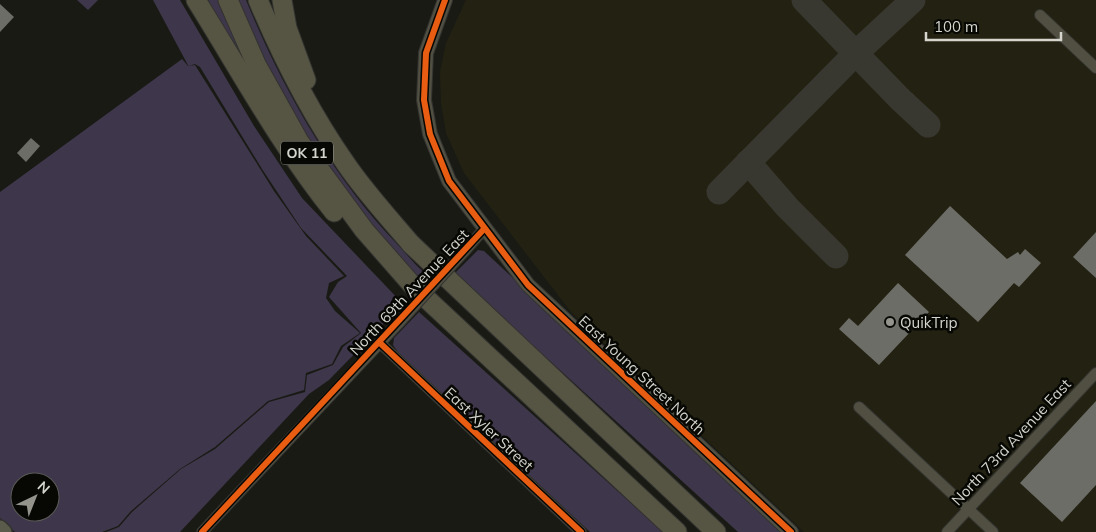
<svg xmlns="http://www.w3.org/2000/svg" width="1096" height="532" font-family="Mulish,sans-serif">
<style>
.built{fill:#232212}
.green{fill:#3e364a;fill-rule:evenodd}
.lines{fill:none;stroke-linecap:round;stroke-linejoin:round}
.taxiway{stroke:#383730;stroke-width:25}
.building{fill:#6d6d68}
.minor-casing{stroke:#333330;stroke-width:12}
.tertiary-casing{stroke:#333330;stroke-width:16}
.secondary-casing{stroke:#333330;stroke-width:18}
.motorway-casing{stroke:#333330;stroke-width:21}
.minor{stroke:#504f42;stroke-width:10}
.tertiary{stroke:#504f42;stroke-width:14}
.secondary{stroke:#5b5b4b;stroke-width:15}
.motorway{stroke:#565544;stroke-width:19}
.minor-bridge-casing{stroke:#333330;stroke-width:12;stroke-linecap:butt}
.minor-bridge{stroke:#504f42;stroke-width:10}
.cycleway-casing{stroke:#070704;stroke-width:9}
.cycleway{stroke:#e95d12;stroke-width:6}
.poi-dot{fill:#94948d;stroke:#070704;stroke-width:2}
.labels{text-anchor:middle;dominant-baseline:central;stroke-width:5;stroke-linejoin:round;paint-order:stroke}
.shield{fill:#070704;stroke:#979791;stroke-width:1}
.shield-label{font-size:14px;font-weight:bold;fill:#d5d5ce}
.street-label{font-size:15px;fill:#d5d5ce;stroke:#070704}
.poi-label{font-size:15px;fill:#d5d5ce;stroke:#070704;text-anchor:start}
</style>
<rect width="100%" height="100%" fill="#1a1a15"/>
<path class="built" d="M466 0H1096V532H804L571 312 464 173 446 133 441 103 440 72 446 43Z"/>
<g class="green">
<path d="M77 0H98L88 10Z"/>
<path d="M153 0H180L254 126 302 198 403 304 329 380 309 394 180 532H106L119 527 132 512 181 469 215 449 269 402 305 392 307 375 333 365 343 347 361 333 329 297 338 282 347 276 301 228 262 169 200 67 195 64 189 66 195 65 274 191 306 236 344 276 329 283 326 298 335 311 360 333 341 346 332 364 306 373 304 390 268 401 215 447 180 469 131 511 118 526 102 532H15L0 518V192L182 59 189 67ZM20 482H50V512H20Z"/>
<path d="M200 0H220L253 81Z"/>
<path d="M237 0H246C282 88 331 175 397 244 407 254 417 268 429 276L422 284 352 205 280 96Z"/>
<path d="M478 250 484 251 786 532H738L454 274Z"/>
<path d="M419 312 663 532H590L400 355 393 345 394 338Z"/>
</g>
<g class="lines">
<g class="taxiway">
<path d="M804 0 900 99 928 125"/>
<path d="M748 162 787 207 836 256"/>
<path d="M719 192 856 53 913 0"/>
</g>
</g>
<g class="building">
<path d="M0 4 14 17 0 32Z"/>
<path d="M31 138 40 146 26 162 17 153Z"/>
<path d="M950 206 1007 259 1018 252 1020 255 1025 249 1041 263 1019 287 1014 283 978 322 905 255Z"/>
<path d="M1096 232V278L1073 257Z"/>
<path d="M898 283 929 312 879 365 839 329 849 318 858 326Z"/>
<path d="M1096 401V485L1062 522 1020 483Z"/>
</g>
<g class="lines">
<g class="minor-casing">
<g id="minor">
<path d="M1040 15 1096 68"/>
<path d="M464 252 484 229"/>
<path d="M380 343 581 532"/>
<path d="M859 407 993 532"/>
<path d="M202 532 400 322"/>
<path d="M947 532 1096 373"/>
</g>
</g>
<g class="tertiary-casing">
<path id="tertiary" d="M445 0 426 53 424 100 430 134 449 181 528 285 791 532"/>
</g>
<g class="secondary-casing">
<path id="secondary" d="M0 528 4 532"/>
</g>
<g class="motorway-casing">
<g id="motorway">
<path d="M196 0C241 72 281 146 334 212"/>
<path d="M228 0 256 64 300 143 364 230 414 287 677 532"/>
<path d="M258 0C282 57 310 113 346 164 365 192 389 218 411 244L716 532"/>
<path d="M282 0 287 28 306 80"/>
</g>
</g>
<use href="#minor" class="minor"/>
<use href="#tertiary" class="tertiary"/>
<use href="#secondary" class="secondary"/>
<use href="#motorway" class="motorway"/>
<g class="minor-bridge-casing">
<path id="minor-bridge" d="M400 322 464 252"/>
</g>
<use href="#minor-bridge" class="minor-bridge"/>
<g class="cycleway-casing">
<g id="cycleway">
<path d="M445 0 426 53 424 100 430 134 449 181 528 285 791 532"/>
<path d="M380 343 581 532"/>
<path d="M202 532 484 229"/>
</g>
</g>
<use href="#cycleway" class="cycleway"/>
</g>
<circle class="poi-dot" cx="890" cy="322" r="5"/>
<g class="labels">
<rect class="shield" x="281" y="141.5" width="52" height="23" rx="4"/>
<g class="shield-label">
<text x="307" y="153">OK 11</text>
</g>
<g class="street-label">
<text transform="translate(409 292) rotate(-47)">North 69th Avenue East</text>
<text transform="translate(642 375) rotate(43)">East Young Street North</text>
<text transform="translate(489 429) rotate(43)">East Xyler Street</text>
<text transform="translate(1011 442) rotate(-47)">North 73rd Avenue East</text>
</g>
<g class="poi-label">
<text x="900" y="322">QuikTrip</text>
</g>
</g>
<g transform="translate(35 497) rotate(43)"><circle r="24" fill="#070704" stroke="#595955"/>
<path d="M0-4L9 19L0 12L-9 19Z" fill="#94948d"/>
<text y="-8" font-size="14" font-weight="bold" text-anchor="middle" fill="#d5d5ce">N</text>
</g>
<path d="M926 32v8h135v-8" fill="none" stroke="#d5d5ce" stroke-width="2.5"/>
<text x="934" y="32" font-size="15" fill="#d5d5ce" stroke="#070704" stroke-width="4" paint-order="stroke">100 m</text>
</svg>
